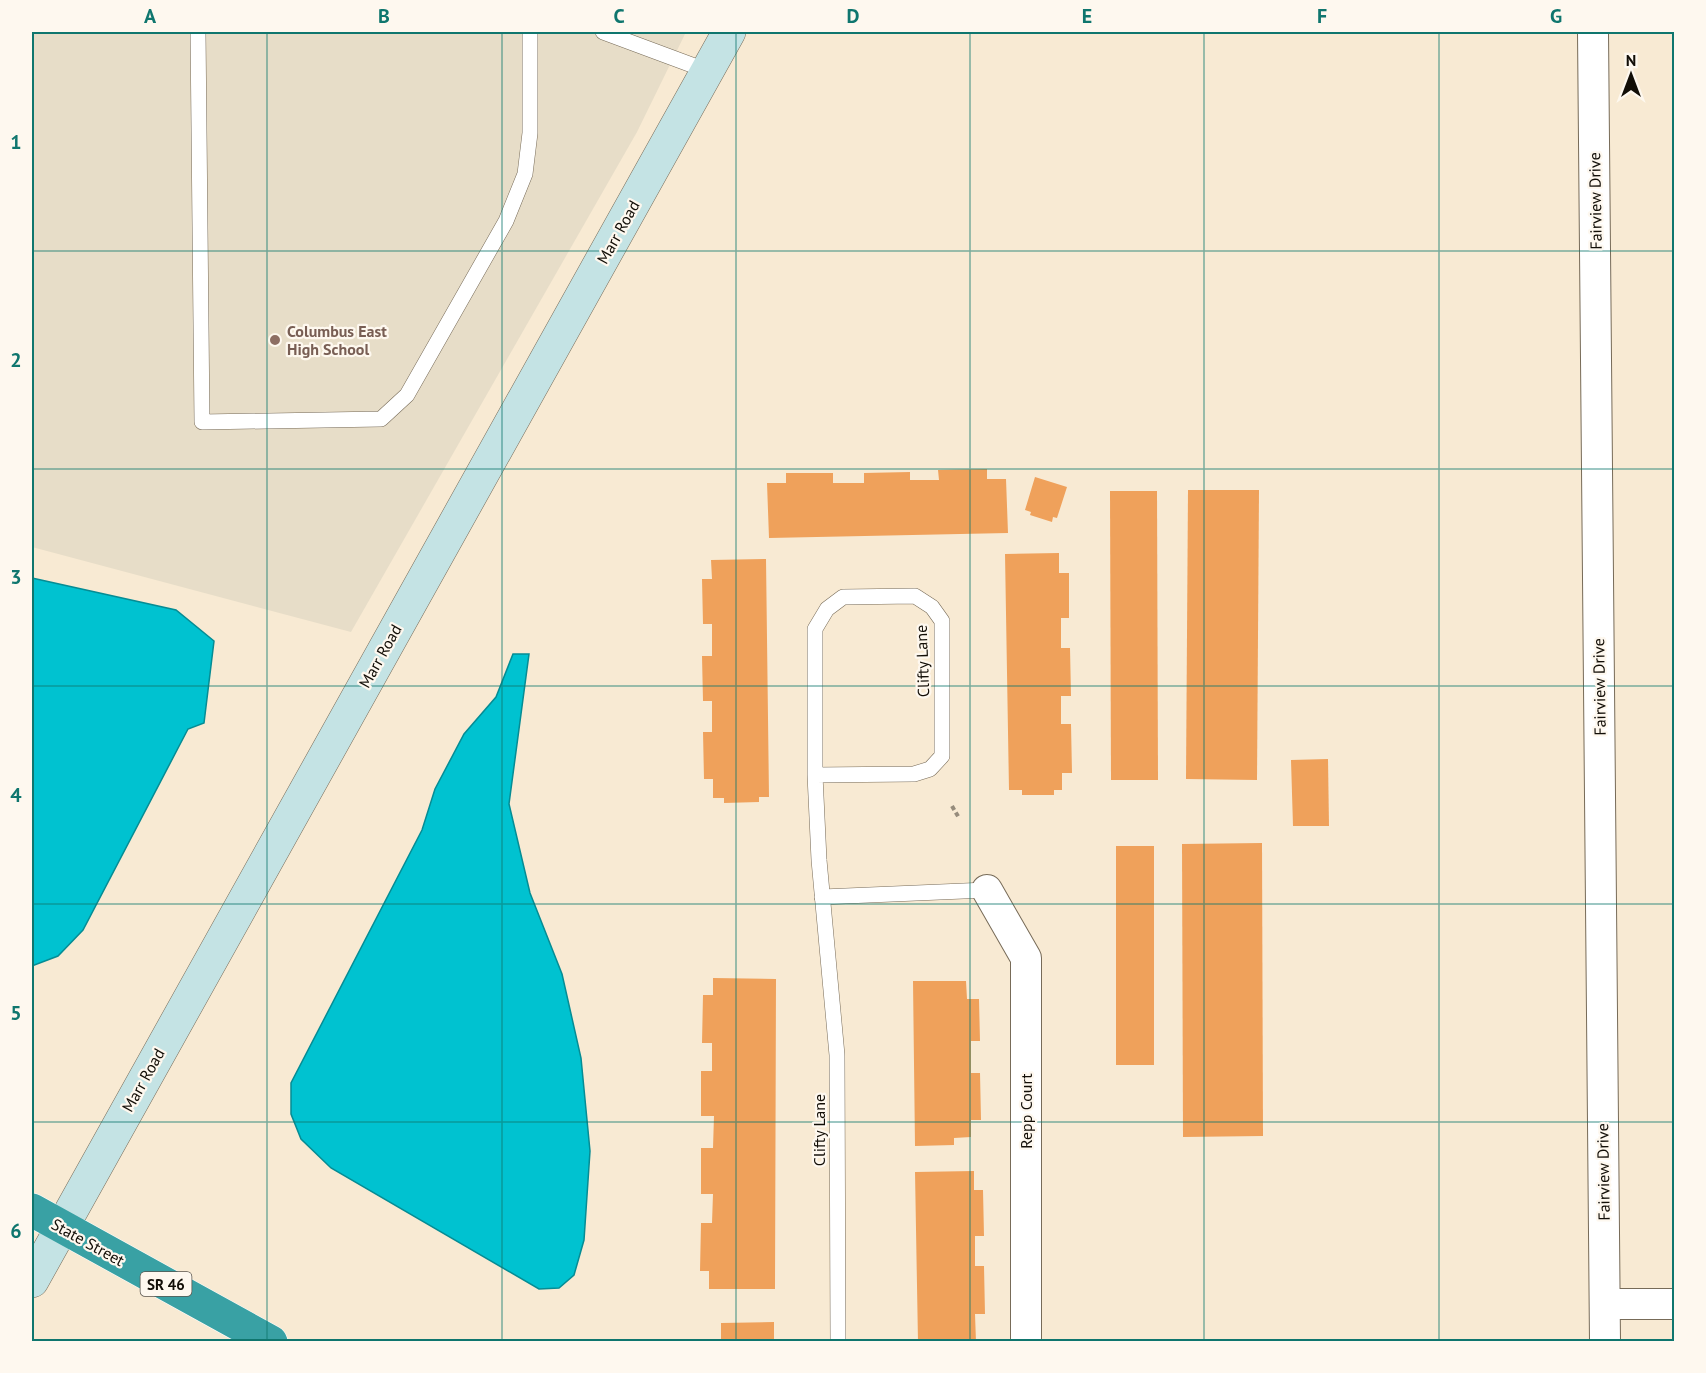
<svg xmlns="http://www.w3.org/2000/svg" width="1706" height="1373" font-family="'PT Sans',sans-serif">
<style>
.education{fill:#e7ddc8}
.water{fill:#00c2d0;stroke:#058c94;stroke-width:1.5}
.building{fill:#efa15b}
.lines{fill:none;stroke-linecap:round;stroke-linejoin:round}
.lane-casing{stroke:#776b58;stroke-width:16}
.street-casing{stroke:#776b58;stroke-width:32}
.secondary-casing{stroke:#776b58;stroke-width:34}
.highway-casing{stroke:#fff;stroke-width:34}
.path{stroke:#968c7c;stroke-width:4;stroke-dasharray:4.5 3;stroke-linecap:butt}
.lane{stroke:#fff;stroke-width:15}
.street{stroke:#fff;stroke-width:30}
.secondary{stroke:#c4e3e4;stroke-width:33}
.highway{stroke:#39a1a4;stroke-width:33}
.grid{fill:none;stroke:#0f766e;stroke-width:1.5;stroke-opacity:0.55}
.education-dot{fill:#8d6e63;stroke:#fef8ef;stroke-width:2}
.labels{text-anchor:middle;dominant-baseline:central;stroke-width:4.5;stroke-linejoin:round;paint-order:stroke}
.shield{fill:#fef8ef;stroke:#59544d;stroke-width:1.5}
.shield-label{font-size:15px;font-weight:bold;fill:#120e07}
.street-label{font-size:16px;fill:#120e07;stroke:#fef8ef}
.education-label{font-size:16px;font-weight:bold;fill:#785e54;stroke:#fef8ef;text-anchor:start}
.neatline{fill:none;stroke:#0f766e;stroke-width:2}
.grid-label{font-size:20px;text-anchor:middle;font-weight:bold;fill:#0f766e}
</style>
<rect width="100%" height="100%" fill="#f8ead3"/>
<path class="education" d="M32 32H686L637 132 351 632 32 547Z"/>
<g class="water">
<path d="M32 578 176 610 214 641 204 723 188 729 83 930 58 956 32 966Z"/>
<path d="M513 654H529L509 804 530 893 562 974 581 1058 590 1151 584 1240 574 1275 559 1288 539 1289 331 1168 301 1139 291 1114V1083L422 830 435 789 464 734 496 697Z"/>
</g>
<g class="building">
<path d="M987 469V479H1006L1008 533 769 538 767 483H786V473H833V483H864V473L910 472V480H939L938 470Z"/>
<path d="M1035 477 1067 487 1057 518 1053 517 1052 522 1030 515 1031 512 1025 510Z"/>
<path d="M1188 490H1259L1257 780 1186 779Z"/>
<path d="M1110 491H1157L1158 780H1111Z"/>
<path d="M1059 553V573H1069V618H1061V648H1070L1071 696H1061V724H1071L1072 773H1062V790H1054V795H1022V790H1009L1005 554Z"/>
<path d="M766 559 769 797H759V802L724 803V798H713V779H704L703 732H712V701H703L702 656H712V624H703L702 579H712L711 560Z"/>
<path d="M1328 759 1329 826H1293L1291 760Z"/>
<path d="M1262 843 1263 1136 1183 1137 1182 844Z"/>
<rect x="1116" y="846" width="38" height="219"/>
<path d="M713 978 776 979 775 1289H709V1271H700L701 1223H712L713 1194H701V1148H713L714 1116H701V1071H712V1043H702L703 995H713Z"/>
<path d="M913 981H966L967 999H979L980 1041H971V1073H980L981 1120H971V1137L954 1138V1145L915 1146Z"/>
<path d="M974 1171V1190H983L984 1236H975V1266H984L985 1314H975L976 1342H918L915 1172Z"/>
<path d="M774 1322V1342H721V1323Z"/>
</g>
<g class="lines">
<g class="lane-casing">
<g id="lane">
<path d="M198 32 202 422 381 419 407 395 506 221 525 174 530 133V32"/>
<path d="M603 32 708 71"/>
<path d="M815 775 914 774 930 769 942 756V621L932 607 915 596 843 597 827 609 815 629V775L819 860 837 1055 838 1342"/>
<path d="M822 897 987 890"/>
</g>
</g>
<g class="street-casing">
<g id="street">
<path d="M1593 32 1605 1342"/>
<path d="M987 890 1026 958V1342"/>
<path d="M1605 1304H1674"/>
</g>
</g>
<g class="secondary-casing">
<path id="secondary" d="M32 1281 729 32"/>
</g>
<g class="highway-casing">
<path id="highway" d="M32 1210 271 1342"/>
</g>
<path class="path" d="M952 806 959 818"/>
<use href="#lane" class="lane"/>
<use href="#street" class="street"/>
<use href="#secondary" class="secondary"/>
<use href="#highway" class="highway"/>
</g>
<path class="grid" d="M267 32V1342M502 32V1342M736 32V1342M970 32V1342M1204 32V1342M1439 32V1342M32 251H1674M32 469H1674M32 686H1674M32 904H1674M32 1122H1674"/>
<circle class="education-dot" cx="275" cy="340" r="6"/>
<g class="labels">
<rect class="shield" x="140.5" y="1272" width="51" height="24" rx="4.5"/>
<g class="shield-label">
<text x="166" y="1284">SR 46</text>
</g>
<g class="street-label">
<text transform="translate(1595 201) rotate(-91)">Fairview Drive</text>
<text transform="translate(618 232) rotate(-61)">Marr Road</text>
<text transform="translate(380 656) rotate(-61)">Marr Road</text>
<text transform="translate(922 661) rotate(-92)">Clifty Lane</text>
<text transform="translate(1599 687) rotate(-91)">Fairview Drive</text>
<text transform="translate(143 1080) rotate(-61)">Marr Road</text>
<text transform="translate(1026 1111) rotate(-90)">Repp Court</text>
<text transform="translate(819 1130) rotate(-90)">Clifty Lane</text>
<text transform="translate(1603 1172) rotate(-91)">Fairview Drive</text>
<text transform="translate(88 1242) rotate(29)">State Street</text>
</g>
<g class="education-label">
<text x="287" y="331">Columbus East<tspan x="287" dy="18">High School</tspan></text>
</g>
</g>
<rect width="1706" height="1373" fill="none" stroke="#fef8ef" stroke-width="66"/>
<g transform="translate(1631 75)" stroke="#fef8ef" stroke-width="4.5" paint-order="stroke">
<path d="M0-4.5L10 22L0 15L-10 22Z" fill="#120e07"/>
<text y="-9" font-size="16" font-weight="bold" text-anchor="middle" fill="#120e07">N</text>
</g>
<rect x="33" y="33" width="1640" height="1307" class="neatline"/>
<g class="grid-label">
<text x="150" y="23">A</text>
<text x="384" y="23">B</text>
<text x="619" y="23">C</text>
<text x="853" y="23">D</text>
<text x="1087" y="23">E</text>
<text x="1322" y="23">F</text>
<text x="1556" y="23">G</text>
<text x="16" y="149">1</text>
<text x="16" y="367">2</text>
<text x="16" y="584">3</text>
<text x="16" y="802">4</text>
<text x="16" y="1020">5</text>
<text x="16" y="1238">6</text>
</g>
</svg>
